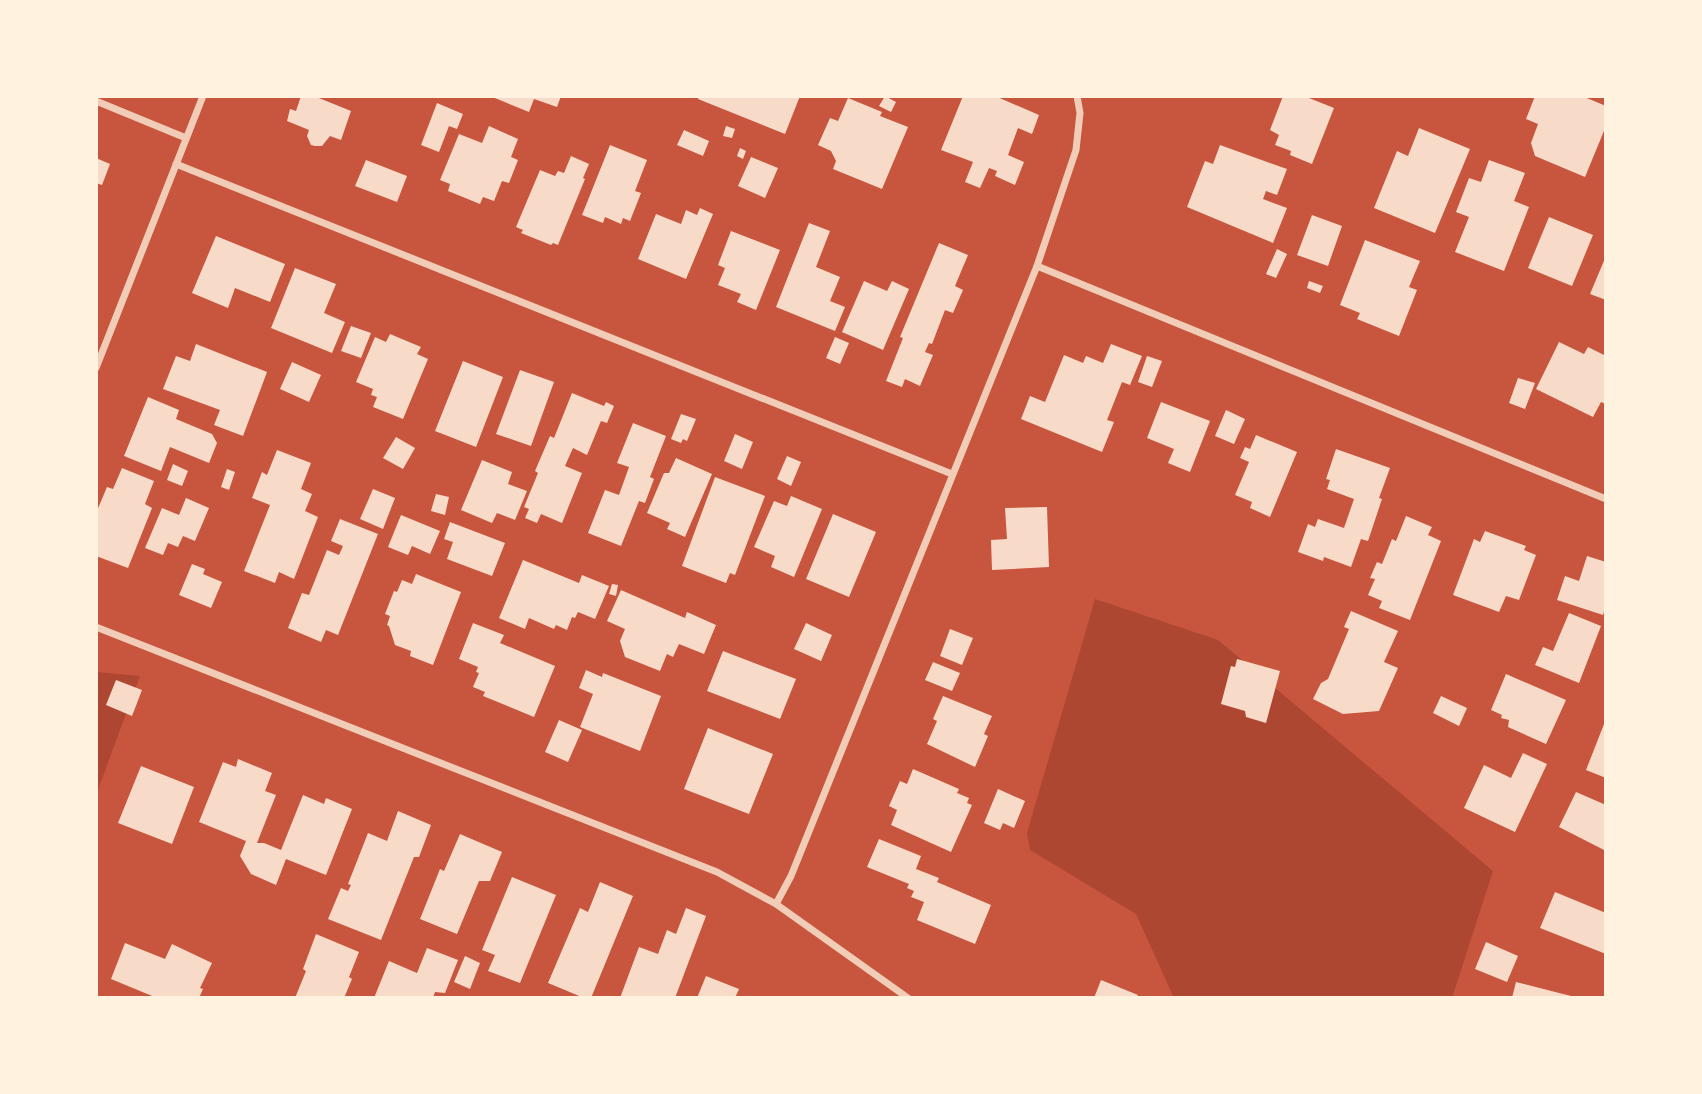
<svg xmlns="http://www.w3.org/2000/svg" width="1702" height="1094" font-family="'Fira Sans Condensed',sans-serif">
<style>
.green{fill:#ae4732}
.building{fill:#f7dbc8}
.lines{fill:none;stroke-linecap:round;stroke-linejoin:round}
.minor{stroke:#f1ccb7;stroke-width:7}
</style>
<rect width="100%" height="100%" fill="#c8553d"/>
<g class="green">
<path d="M1095 599 1218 640 1493 871 1452 998H1174L1136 914 1030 850 1027 833Z"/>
<path d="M96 672 140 676 96 795Z"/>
</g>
<g class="building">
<path d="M301 96H314L351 111 341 140 330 136 322 146H315L311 145 307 136 309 130 287 121 290 109 296 111Z"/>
<path d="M490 96H561L557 107 534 99 529 112Z"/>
<path d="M699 96H800L785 134 698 99Z"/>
<path d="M885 96 896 102 891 112 879 106Z"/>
<path d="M963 96H995L1039 115 1032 134 1018 128 1008 155 1024 162 1015 185 995 176 997 171 989 168 980 188 965 182 973 162 941 150Z"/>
<path d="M1283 96H1304L1334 108 1312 164 1290 155 1291 151 1275 145 1279 135 1270 130Z"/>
<path d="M1535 96H1582L1606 106V126L1585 177 1535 156 1531 143 1538 124 1526 119Z"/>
<path d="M848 98 882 112 880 116 908 127 882 189 833 169 836 161 831 151 818 145 830 118 838 121Z"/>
<path d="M437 103 463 114 457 129 449 126 439 152 421 145Z"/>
<path d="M489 126 518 139 511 157 518 160 509 183 502 181 494 201 483 197 480 204 448 191 450 184 440 180 459 134 482 143Z"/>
<path d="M726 126 735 129 732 138 723 136Z"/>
<path d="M1419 128 1470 149 1435 233 1374 208 1397 151 1408 156Z"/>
<path d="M684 130 709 141 703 156 677 145Z"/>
<path d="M610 145 647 160 635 191 641 193 630 221 623 218 621 224 605 217 603 223 582 215Z"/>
<path d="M1220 145 1287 169 1277 195 1266 191 1263 199 1287 208 1273 243 1187 207 1205 161 1213 164Z"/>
<path d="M740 148 746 151 743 159 737 156Z"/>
<path d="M571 156 589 164 583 178 585 179 558 245 553 243 551 245 521 233 523 230 516 227 540 170 555 176 558 171 564 173Z"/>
<path d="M751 157 778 168 765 198 738 186Z"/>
<path d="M96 158 110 164 102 185 96 183Z"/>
<path d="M366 160 407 176 397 202 355 186Z"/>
<path d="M1489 160 1525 173 1514 201 1529 207 1504 271 1455 252 1469 217 1456 212 1469 178 1481 182Z"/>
<path d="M700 208 713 214 686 279 638 259 656 214 681 224 686 210 697 215Z"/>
<path d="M1312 215 1342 226 1328 266 1297 255Z"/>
<path d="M1549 217 1593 235 1572 286 1528 268Z"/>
<path d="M809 223 830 231 816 267 840 277 830 301 845 307 835 331 776 307Z"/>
<path d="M731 231 780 250 756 310 737 302 741 294 718 285 725 268 718 265Z"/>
<path d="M216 236 285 264 270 302 235 288 228 308 192 293Z"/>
<path d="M1365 240 1420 261 1409 287 1417 290 1399 336 1357 319 1360 313 1340 305Z"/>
<path d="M939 243 968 255 955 286 963 290 953 313 945 310 932 344 929 343 925 352 933 355 920 386 905 379 902 387 886 381 903 338 900 337Z"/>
<path d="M1277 249 1287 254 1276 278 1266 274Z"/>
<path d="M1606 256V300L1590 294Z"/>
<path d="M295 268 336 284 324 313 345 322 332 353 271 328Z"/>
<path d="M864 281 887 291 892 281 909 289 883 350 842 332Z"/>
<path d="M1309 281 1323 286 1320 293 1307 288Z"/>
<path d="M351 326 371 333 361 358 341 351Z"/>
<path d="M390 334 421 347 417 354 428 359 403 419 373 407 377 397 371 395 373 389 356 382 375 337 386 342Z"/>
<path d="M835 337 849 343 840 364 826 358Z"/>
<path d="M1559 342 1584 354 1588 347 1606 356V404L1601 402 1593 417 1536 389Z"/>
<path d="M196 344 267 372 243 436 214 425 220 410 163 389 176 356 190 361Z"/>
<path d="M1111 344 1142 356 1130 385 1122 382 1107 420 1114 422 1102 452 1021 419 1030 396 1045 402 1064 355 1083 363 1086 356 1103 363Z"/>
<path d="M1147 356 1162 361 1152 387 1138 382Z"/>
<path d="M463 361 503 377 476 447 435 431Z"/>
<path d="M292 362 321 375 309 402 280 389Z"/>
<path d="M520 370 554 382 531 446 496 434Z"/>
<path d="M1518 378 1535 383 1525 409 1509 403Z"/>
<path d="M572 393 604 406 606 402 614 406 607 423 601 421 587 455 573 448 565 466 582 473 562 523 541 514 537 523 525 518 529 509 524 507 538 473 535 471 550 436 554 438Z"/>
<path d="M148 397 179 410 176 419 212 434 217 443 209 463 170 447 161 471 124 456Z"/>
<path d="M1161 402 1210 421 1190 472 1168 463 1174 449 1147 438Z"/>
<path d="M1226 410 1245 419 1234 444 1215 436Z"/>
<path d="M681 414 696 419 687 441 683 439 681 443 671 439Z"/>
<path d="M633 423 666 436 650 477 654 479 645 503 639 501 621 546 588 533 605 490 619 495 629 467 617 463Z"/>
<path d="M735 434 753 442 742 469 724 461Z"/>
<path d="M1256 435 1297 452 1270 517 1250 508 1252 502 1235 495 1249 462 1240 458 1245 447 1250 449Z"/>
<path d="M396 437 415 448 403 469 383 458Z"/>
<path d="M1336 449 1390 468 1379 498 1382 499 1368 541 1361 539 1351 567 1324 557 1323 561 1298 552 1308 524 1315 527 1318 519 1344 528 1354 499 1327 489 1330 480 1326 479Z"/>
<path d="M277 450 311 463 301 489 312 494 305 511 318 517 294 579 279 572 275 583 244 571 270 505 252 498 262 472 267 475Z"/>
<path d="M787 456 801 462 791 486 777 479Z"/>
<path d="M676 458 712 474 685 537 667 529 670 523 647 513 664 473H669Z"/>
<path d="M482 460 512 472 508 484 527 491 515 520 497 513 492 523 461 510Z"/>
<path d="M173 464 188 471 182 486 167 480Z"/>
<path d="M122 468 154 481 145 504 152 508 128 568 96 556V513L107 487 113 489Z"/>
<path d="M227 469 235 472 229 490 221 487Z"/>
<path d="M715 477 765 496 735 575 730 573 726 583 682 566Z"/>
<path d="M373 489 395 498 383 529 360 519Z"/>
<path d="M436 494 449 497 445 515 431 511Z"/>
<path d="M791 496 822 509 794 577 771 567 775 556 754 547 774 501 787 506Z"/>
<path d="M186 498 209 508 195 541 183 536 178 547 168 543 163 555 145 548 162 508 179 515Z"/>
<path d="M1047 507 1049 567 992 570 991 540 1007 539 1005 508Z"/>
<path d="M833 514 876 532 849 597 806 579Z"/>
<path d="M401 515 440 531 430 554 412 546 408 555 388 547Z"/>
<path d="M1406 516 1432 527 1428 535 1441 541 1410 620 1379 608 1382 601 1368 595 1375 579 1370 578 1377 562 1382 564 1392 539 1396 541Z"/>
<path d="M340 519 378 534 338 635 326 630 321 642 288 628 302 593 309 595 327 550 339 555 343 546 331 541Z"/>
<path d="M450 522 505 543 492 576 447 559 453 542 444 539Z"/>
<path d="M1485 531 1526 546 1524 550 1536 555 1519 600 1506 596 1499 612 1453 595 1474 539 1480 542Z"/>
<path d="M1587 556 1606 562V605L1603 615 1557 600 1565 576 1579 581Z"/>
<path d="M523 560 579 583 582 575 609 586 595 619 578 612 575 618 572 617 567 630 556 625 554 629 529 618 525 629 499 618Z"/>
<path d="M192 564 205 569 203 574 222 582 211 608 179 595Z"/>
<path d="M416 574 461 592 433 665 410 656 411 651 395 645 389 626 387 625 390 616 385 614 394 591 397 592 402 580 412 584Z"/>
<path d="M612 584 618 585 616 596 609 594Z"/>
<path d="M621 590 685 618 687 612 716 625 704 654 679 644 673 657 667 654 660 671 625 657 620 641 625 629 607 621Z"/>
<path d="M1351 611 1398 631 1384 662 1398 668 1379 711 1343 714 1313 699 1321 683 1328 679 1349 629 1344 627Z"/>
<path d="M1569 613 1601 626 1579 683 1535 665 1543 647 1553 651Z"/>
<path d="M473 623 504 635 500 643 555 666 534 717 483 696 485 692 473 687 479 673 476 672 478 667 459 659Z"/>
<path d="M806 623 832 635 821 661 794 649Z"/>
<path d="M950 629 973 638 962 665 940 656Z"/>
<path d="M723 651 796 679 780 719 707 691Z"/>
<path d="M1237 659 1280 671 1266 723 1246 717 1245 711 1221 704 1231 666 1235 667Z"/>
<path d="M933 662 960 673 952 691 925 680Z"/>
<path d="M586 670 602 677 603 673 661 696 640 751 580 727 593 694 579 688Z"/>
<path d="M1506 674 1566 700 1546 744 1508 727 1509 720 1501 718 1502 715 1491 710Z"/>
<path d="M116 680 142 690 132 716 106 705Z"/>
<path d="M943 696 992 716 984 734 988 736 975 767 927 744 937 721 933 719Z"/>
<path d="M1441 696 1467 708 1459 726 1433 713Z"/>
<path d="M1606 719V778L1586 770Z"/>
<path d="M559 720 582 730 568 762 545 752Z"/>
<path d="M708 728 773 754 749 814 684 789Z"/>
<path d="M1523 753 1547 764 1515 832 1464 808 1484 765 1511 778Z"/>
<path d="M238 759 272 773 265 791 276 795 257 843H264L281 850 303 795 324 804 326 798 352 809 326 875 286 859 276 885 251 874 240 856 246 841 199 822 223 762 236 767Z"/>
<path d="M141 766 194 787 172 844 118 823Z"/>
<path d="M913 769 959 789 957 793 969 798 967 803 972 805 951 852 891 825 897 810 889 806 900 781 907 784Z"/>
<path d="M998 789 1025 801 1014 828 1003 823 1000 830 984 823Z"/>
<path d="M1576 792 1606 805V851L1559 827Z"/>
<path d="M398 811 431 825 419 857H414L381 940 328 919 341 888 348 891 351 885 348 884 368 833 387 841Z"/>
<path d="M460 834 502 852 490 881H479L457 934 420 919 440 869 444 871Z"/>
<path d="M879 839 921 856 916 869 939 878 937 882 991 905 975 944 917 920 924 902 911 897 914 891 907 888 909 884 867 867Z"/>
<path d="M512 877 556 895 520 983 488 971 495 955 482 950Z"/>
<path d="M600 882 633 896 591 998H584L548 983 580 908 588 912Z"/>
<path d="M1555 892 1606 913V954L1540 928Z"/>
<path d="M686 908 706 916 675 998H620L639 947 658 954 667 930 676 934Z"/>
<path d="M316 934 359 952 349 977 352 979 344 998H295L306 971 303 969Z"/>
<path d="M1486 942 1518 956 1507 982 1475 969Z"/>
<path d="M125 943 165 959 172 944 212 963 200 988 203 989 199 998H157L111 979Z"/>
<path d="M427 948 458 960 445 993 435 992 433 998H374L389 961 417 973Z"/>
<path d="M465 956 480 963 470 989 454 982Z"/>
<path d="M706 976 739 989 735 998H697Z"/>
<path d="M1101 980 1138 995 1136 998H1094Z"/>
<path d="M1516 982 1575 997V998H1512Z"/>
</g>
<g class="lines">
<g class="minor">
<path d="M96 101 186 138"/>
<path d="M176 164 952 474"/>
<path d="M1037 266 1606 499"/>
<path d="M96 368 203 96"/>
<path d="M96 627 717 872 776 904 908 998"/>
<path d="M776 904 791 876 1037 266 1076 150 1080 113 1077 96"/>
</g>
</g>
<rect width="1702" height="1094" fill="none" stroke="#fff3e0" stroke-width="196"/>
</svg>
